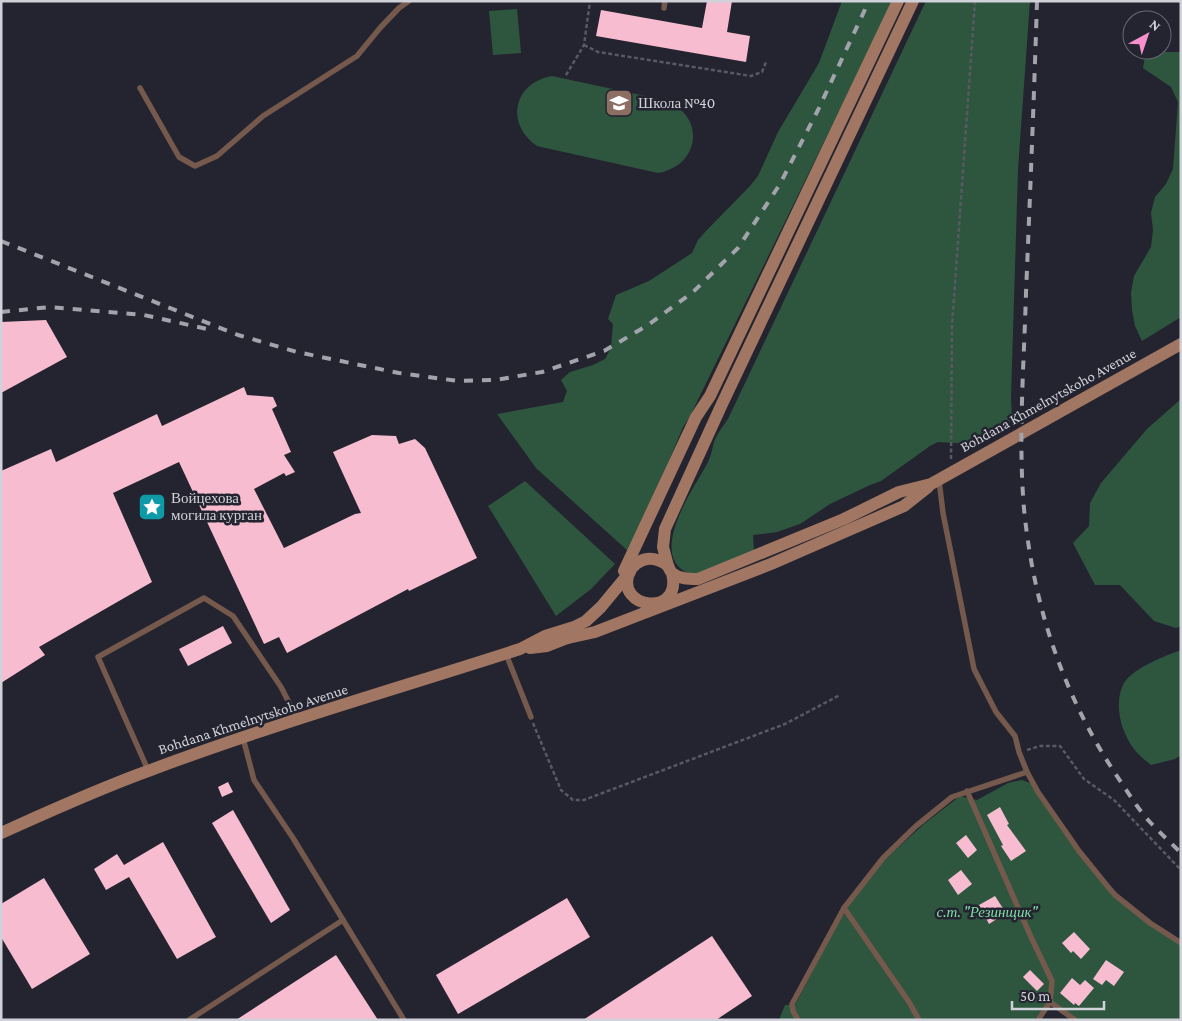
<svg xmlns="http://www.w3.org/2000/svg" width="1182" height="1021" font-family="'Crimson Pro',serif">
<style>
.green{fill:#2e563e}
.building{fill:#f7bccf}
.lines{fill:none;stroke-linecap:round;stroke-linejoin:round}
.path{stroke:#595964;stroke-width:2.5;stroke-dasharray:4 2.5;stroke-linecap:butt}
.lane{stroke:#74594c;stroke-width:5.5}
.secondary{stroke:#a17662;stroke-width:12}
.rail{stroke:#a3a3ac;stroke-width:4;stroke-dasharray:9 9;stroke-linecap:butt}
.labels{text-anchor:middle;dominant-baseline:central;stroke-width:5;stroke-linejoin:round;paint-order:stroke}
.poi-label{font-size:15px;fill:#d0d1d9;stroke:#242430;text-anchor:start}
.street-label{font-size:15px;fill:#d0d1d9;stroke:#242430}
.park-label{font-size:15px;font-style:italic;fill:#7fdda5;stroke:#242430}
</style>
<rect width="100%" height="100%" fill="#242430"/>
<g class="green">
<path d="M842 1H893L690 416 683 427 668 463 628 551 536 468 497 414 563 402 567 391 561 380 570 372 593 365 605 359 611 348 613 324 608 319 616 295 649 281 692 253 698 240 706 231 750 186 758 176 778 132 819 63Z"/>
<path d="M926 1H1030L1018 169 1011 397 1012 421 973 444 938 442 930 446 881 481 870 485 830 504 800 524 777 532 753 535 754 551 695 575C691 573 687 573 684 571 650 550 695 486 707 464 711 457 712 450 714 442 717 434 723 426 728 419Z"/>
<path d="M517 9 521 53 493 55 489 11Z"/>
<path d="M1146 52H1181V317L1142 341 1135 326 1132 310 1131 293 1134 276 1151 247 1153 230 1151 213 1155 197 1166 184 1173 169 1178 102 1171 87 1143 68Z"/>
<path d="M552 76 664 100C706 115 701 165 658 173L537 146C505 124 513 83 552 76Z"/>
<path d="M1181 399V626L1176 628 1154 621 1120 585H1095L1073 543 1089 526 1090 503 1101 483 1147 429Z"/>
<path d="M525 481 615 564 591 589 556 616 488 506Z"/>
<path d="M1181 650V755L1175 759 1151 765C1145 760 1138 755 1134 749 1121 732 1113 703 1124 683 1133 668 1165 656 1181 650Z"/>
<path d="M1022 780 1030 783 1037 792 1103 883 1181 945V1020H1078L1058 1005H1046L1034 1020H779L785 1005H795L836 927 851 902 881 863 924 824 960 796 977 800 1008 783Z"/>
</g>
<g class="building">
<path d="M707 1H732L727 32 750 36 746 62 596 36 601 10 702 28Z"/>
<path d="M46 320 67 357 1 393V322Z"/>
<path d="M244 387 247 395 273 397 277 406 272 409 291 452 284 455 295 472 286 476 284 473 254 489 284 548 355 514 361 513 333 452 372 435 396 436 399 444 415 439 425 448 477 558 409 591 408 589 287 653 279 637 264 644 179 462 113 493 152 582 39 647 45 655 1 683V471L51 449 56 462 157 414 162 426Z"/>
<path d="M223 626 232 643 188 666 179 649Z"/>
<path d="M228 782 233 792 222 797 218 787Z"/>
<path d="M1000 807 1009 824 1007 825 1026 851 1011 861 1001 846 1003 845 987 815Z"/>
<path d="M233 810 290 910 271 923 212 823Z"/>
<path d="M966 835 977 850 968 858 956 843Z"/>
<path d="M163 842 216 937 177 959 129 877 106 890 94 869 117 854 124 865Z"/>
<path d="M961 870 972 884 958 895 948 880Z"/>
<path d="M44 878 90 954 32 989 1 937V904Z"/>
<path d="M995 896 1006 913 989 924 979 905Z"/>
<path d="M567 898 590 937 458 1014 436 975Z"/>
<path d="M1074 932 1090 949 1081 959 1073 951 1071 953 1062 943Z"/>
<path d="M712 936 752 996 716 1020H583Z"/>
<path d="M336 955 378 1020H236Z"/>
<path d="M1106 960 1124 972 1114 986 1106 980 1102 985 1093 979Z"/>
<path d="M1030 970 1044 984 1037 991 1023 977Z"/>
<path d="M1072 978 1080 985 1085 980 1094 988 1079 1006 1075 1003 1074 1005 1060 993Z"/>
</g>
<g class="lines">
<g class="path">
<path d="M584 45 598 52 751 76 762 72 766 62"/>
<path d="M566 75 584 45 590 1"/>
<path d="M951 459 952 326 975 1"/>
<path d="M533 723 561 790 573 800H584L785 724 840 695"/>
<path d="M1027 750 1040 746H1060L1084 779 1114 800 1181 870"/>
</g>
<g class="lane">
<path d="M664 8 665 1"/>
<path d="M140 88 179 157 195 166 217 156 263 116 357 56 380 28 399 8 409 1"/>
<path d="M939 480 943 513 974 669 996 712 1015 736 1019 752 1027 772 1038 792 1079 851 1104 882 1115 895 1150 923 1181 943"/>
<path d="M506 654 531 717"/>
<path d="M243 738 254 780 293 838 404 1020"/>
<path d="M148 770 98 657 204 598 233 616 281 687 298 720"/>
<path d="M967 791 1031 937 1052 981 1050 1002 1038 1020"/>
<path d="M844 908 909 1002 919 1020"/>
<path d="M1050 1002 1075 1020"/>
<path d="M189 1020 343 920"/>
<path d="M798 1020 793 1011 792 1004 844 908 883 858 916 826 952 797 1027 772"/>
</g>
<g class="secondary">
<path d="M668 566 663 547 665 529 722 404 913 1"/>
<path d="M624 571 696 417 710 396 898 1"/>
<path d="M672 573C683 618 615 609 629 573 632 566 639 560 647 559 654 558 663 561 668 566 669 568 670 571 672 573 679 579 689 579 698 579L844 519 899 492 931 484 1181 344"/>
<path d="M568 638 595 632 771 564 904 506 928 487"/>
<path d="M530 648 547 646 575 635"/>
<path d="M1 833C50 811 98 789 148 771 270 725 396 689 520 649L545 636 574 627 586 621 601 607 630 572"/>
</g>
<g class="rail">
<path d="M1037 1C1034 99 1030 196 1026 293 1024 364 1018 438 1024 509 1034 610 1065 701 1123 785 1131 797 1139 810 1149 821 1159 832 1170 842 1181 853"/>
<path d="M1 241 238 335 297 352 399 373 458 381 495 380 542 372 604 351 648 325 693 292 738 248 780 184 818 110 869 1"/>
<path d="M1 312 50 307 144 315 207 329"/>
</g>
</g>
<defs>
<g id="school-square" transform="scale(1.4375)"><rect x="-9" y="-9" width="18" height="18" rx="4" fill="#8d6e63" stroke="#242430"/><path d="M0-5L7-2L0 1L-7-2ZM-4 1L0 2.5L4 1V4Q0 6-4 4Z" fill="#fff"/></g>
<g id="sight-square" transform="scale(1.4375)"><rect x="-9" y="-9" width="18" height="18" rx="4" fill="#0f9aa8" stroke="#242430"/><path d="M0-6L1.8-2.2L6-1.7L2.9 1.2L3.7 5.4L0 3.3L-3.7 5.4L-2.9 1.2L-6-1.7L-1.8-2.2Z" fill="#fff"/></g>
</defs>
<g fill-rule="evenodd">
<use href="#school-square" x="619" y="103"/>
<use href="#sight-square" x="152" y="507"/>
</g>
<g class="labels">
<g class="poi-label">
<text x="638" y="103">Школа №40</text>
<text x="171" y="498">Войцехова<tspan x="171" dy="17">могила курган</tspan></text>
</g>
<g class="street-label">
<text transform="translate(1048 400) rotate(-29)">Bohdana Khmelnytskoho Avenue</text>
<text transform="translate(253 719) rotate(-18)">Bohdana Khmelnytskoho Avenue</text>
</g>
<g class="park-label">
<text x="987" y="912">с.т. "Резинщик"</text>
</g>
</g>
<rect width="1182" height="1021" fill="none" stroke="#d0d1d9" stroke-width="5"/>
<g transform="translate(1147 35) rotate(40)"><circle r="24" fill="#242430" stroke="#696974"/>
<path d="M0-4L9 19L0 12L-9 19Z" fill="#f790cd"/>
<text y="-8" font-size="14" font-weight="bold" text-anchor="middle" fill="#d0d1d9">N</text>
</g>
<path d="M1012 1001v8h92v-8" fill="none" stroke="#d0d1d9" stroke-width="2.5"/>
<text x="1020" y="1001" font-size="15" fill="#d0d1d9" stroke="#242430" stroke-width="4" paint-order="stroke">50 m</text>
</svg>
